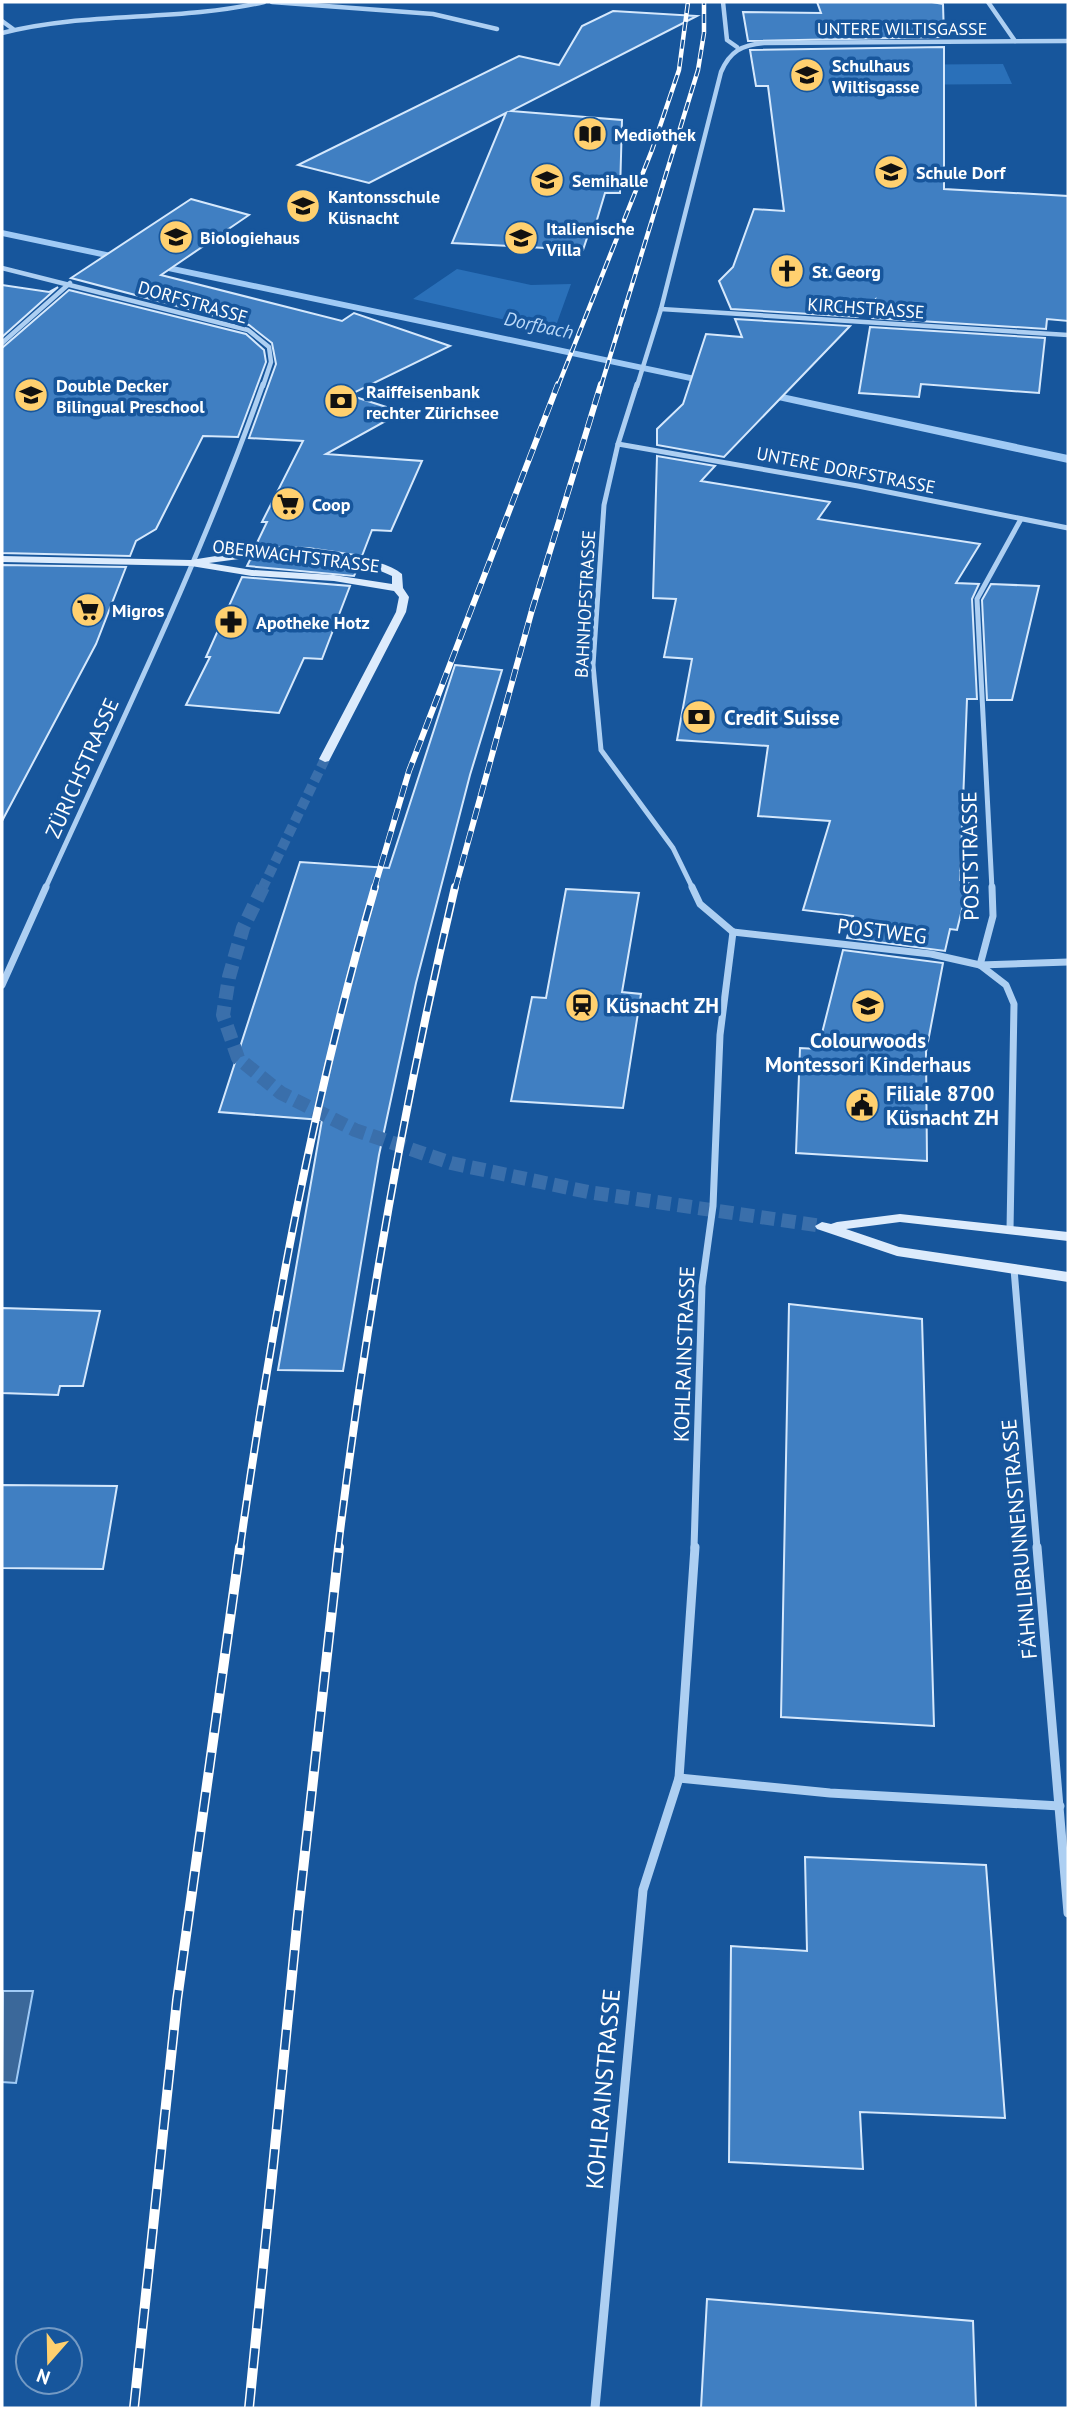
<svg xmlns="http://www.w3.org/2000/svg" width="1070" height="2410" font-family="'PT Sans',sans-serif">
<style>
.green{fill:#2a70b9}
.water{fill:#3b689a;stroke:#a0caf5;stroke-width:2}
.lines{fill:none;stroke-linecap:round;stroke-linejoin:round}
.stream{fill:#a0caf5;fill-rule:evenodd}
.building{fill:#407fc2;stroke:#d5e8fc;stroke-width:2}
.secondary-tunnel-far1{stroke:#3a6fab;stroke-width:10;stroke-dasharray:10 5;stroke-linecap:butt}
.secondary-tunnel{stroke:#3a6fab;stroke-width:14;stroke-dasharray:14 7;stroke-linecap:butt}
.minor-far3{stroke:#adcff2;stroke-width:4.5}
.minor-far2{stroke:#adcff2;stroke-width:5}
.minor-far1{stroke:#adcff2;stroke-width:7}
.minor{stroke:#adcff2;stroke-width:9}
.secondary{fill:#dcebfc;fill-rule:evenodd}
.rail-far3-casing{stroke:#fff;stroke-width:4.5}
.rail-far2-casing{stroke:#fff;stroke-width:6}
.rail-far1-casing{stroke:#fff;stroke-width:8}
.rail-casing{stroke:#fff;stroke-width:10}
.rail-far3{stroke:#17569c;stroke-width:2.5;stroke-dasharray:9;stroke-linecap:butt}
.rail-far2{stroke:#17569c;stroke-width:4.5;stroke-dasharray:12;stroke-linecap:butt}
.rail-far1{stroke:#17569c;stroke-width:5;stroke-dasharray:16;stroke-linecap:butt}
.rail{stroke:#17569c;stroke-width:7;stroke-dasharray:20;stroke-linecap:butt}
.labels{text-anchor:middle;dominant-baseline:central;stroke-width:7;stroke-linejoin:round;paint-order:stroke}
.far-street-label{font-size:18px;fill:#fff;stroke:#17569c}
.far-poi-label{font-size:18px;font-weight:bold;fill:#fff;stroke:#17569c;text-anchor:start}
.far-water-label{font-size:19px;font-style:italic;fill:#bad9f9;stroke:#17569c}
.poi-label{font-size:21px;font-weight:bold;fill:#fff;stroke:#17569c;text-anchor:start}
.street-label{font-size:21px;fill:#fff;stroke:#17569c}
.near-street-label{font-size:24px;fill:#fff;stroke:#17569c}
</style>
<rect width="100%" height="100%" fill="#17569c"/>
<g class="green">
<path d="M1003 64 1012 84 875 85 869 65Z"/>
<path d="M457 269 531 285 571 284 554 331 413 299Z"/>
</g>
<path class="water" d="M3 1991H33L16 2083 2 2082Z"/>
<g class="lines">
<g class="stream">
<path d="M2 230 714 380 720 383 714 386 2 236Z"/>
<path d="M759 389 1068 455V463L755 395V391Z"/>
</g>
</g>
<g class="building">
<path d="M817 2H932L943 4 944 37 748 41 743 12 821 13Z"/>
<path d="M613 11 697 16 511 111 622 120 620 193H605L593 233 589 232 583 250 452 243 506 113 369 183 298 165 519 56 559 65 582 26Z"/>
<path d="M944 47V189L1068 196V321L1047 319 1046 329 872 318 875 300 858 317 731 309 719 281 733 267 754 209 784 211 768 86H756L750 50Z"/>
<path d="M191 199 249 215 161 275 342 321 354 313 450 346 349 395 402 412 326 454 422 461 391 531 372 530 362 556 308 548 255 547 267 522H262L303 441 249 438 276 364 272 343 249 325 71 278Z"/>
<path d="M2 285 49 292 58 287 2 337Z"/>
<path d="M69 290 246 334 264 350 266 362 238 437 203 436 156 529 136 541 130 556 2 553V348Z"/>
<path d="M735 319 850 326 724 457 657 445V429L683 404 706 334 742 337Z"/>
<path d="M870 327 1045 338 1039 393 921 384 919 397 859 393Z"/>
<path d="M657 456 715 466 701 481 830 502 818 519 980 544 956 583 979 584 972 599 977 699H967L960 880 969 881 957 930 950 929 945 951 847 938 853 916 803 910 830 821 758 816 768 746 677 740 692 659 664 657 676 599 653 598Z"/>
<path d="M262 559 311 560 358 567 354 576 247 566 250 560Z"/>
<path d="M2 565 126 567 96 644 2 821Z"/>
<path d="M242 577 350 586 322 659 304 658 279 713 186 705 210 657H206Z"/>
<path d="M991 584 1039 586 1012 700H987L982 600Z"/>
<path d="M455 665 502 670 470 775 416 983 379 1155 343 1371 278 1370 322 1120 219 1112 300 862 389 868Z"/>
<path d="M566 889 639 893 622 992 641 994 623 1108 511 1101 532 997 546 998Z"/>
<path d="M843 950 943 963 926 1052 927 1161 796 1153 800 1048 818 1049Z"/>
<path d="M789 1304 922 1319 934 1726 781 1717Z"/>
<path d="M2 1308 100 1311 83 1386H60L58 1395 2 1393Z"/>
<path d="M2 1485 117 1486 103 1569 2 1568Z"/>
<path d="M805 1857 986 1865 1005 2118 860 2112 863 2169 729 2162 731 1946 807 1951Z"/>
<path d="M707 2299 973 2321 976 2408H701Z"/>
</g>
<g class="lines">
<path class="secondary-tunnel-far1" d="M262 889 325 759"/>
<path class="secondary-tunnel" d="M263 887 243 928 229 977 223 1015 238 1058 281 1093 355 1130 451 1163 588 1192 822 1226"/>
<g class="minor-far3">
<path d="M272 2 433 14 497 29"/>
<path d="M723 2 727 40 737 47"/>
<path d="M988 2 1015 41"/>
<path d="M2 21 13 29"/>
<path d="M2 33C88 11 177 22 264 2"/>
<path d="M2 268 248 330 269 347 271 362 263 386"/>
<path d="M661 309 1068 335"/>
<path d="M2 343 70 283"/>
<path d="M637 386 661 309 721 72C730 51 742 45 764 43L1068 41"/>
</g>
<g class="minor-far2">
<path d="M637 384 618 444 604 505 593 665 601 750 673 848 693 889"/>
<path d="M618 444 858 486 1068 528"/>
<path d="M45 889C121 722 202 557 263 384"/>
<path d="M992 889 977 599 1021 519"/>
</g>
<g class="minor-far1">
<path d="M692 887 700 904 733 932"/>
<path d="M733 932 931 954 980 965 1068 962"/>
<path d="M980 965 993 916 992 887"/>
<path d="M980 965 1006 985 1014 1004 1010 1230"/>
<path d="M2 985 46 887"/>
<path d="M1014 1269 1037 1548"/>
<path d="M694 1548 702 1286 713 1206 720 1035 733 932"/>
</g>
<g class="minor">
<path d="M1037 1547 1068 1913"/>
<path d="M679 1778 830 1793 1060 1806"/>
<path d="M595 2408 643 1890 679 1778 695 1547"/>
</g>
<g class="secondary">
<path d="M253 550C287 548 376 552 402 574L403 588 409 597 406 612 329 761 325 762 319 759 396 612 399 597 394 591 334 581 252 576 191 566 2 562V556L191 560ZM262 556C304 556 354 557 392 576V584L334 575 252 570 209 563Z"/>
<path d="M900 1214 1068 1232V1241L900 1222 846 1229 899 1247 1068 1272V1282L897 1256 817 1229 815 1226 822 1222 831 1224 837 1222Z"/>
</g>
<g class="rail-far3-casing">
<g id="rail-far3">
<path d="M558 386 652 150 679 70 688 2"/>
<path d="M601 386 698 70 704 33V2"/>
</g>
</g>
<g class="rail-far2-casing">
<g id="rail-far2">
<path d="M374 889 409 771 558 384"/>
<path d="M455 889 532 610 601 384"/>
</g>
</g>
<g class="rail-far1-casing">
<g id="rail-far1">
<path d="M240 1548C271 1326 312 1103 375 887"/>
<path d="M338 1548C365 1325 403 1106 455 887"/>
</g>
</g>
<g class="rail-casing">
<g id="rail">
<path d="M134 2408 177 2000 240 1547"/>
<path d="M249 2408 298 1915 339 1547"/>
</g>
</g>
<use href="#rail-far3" class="rail-far3"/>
<use href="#rail-far2" class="rail-far2"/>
<use href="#rail-far1" class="rail-far1"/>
<use href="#rail" class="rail"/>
</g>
<defs>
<g id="school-disc" transform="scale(1.75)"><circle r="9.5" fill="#ffd06f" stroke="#17569c"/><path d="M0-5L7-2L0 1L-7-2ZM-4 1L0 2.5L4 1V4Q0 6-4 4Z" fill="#111"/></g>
<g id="library-disc" transform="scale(1.75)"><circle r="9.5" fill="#ffd06f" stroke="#17569c"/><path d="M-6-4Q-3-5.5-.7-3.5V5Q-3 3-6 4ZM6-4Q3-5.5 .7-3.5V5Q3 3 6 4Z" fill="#111"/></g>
<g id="church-disc" transform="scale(1.75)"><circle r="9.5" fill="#ffd06f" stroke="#17569c"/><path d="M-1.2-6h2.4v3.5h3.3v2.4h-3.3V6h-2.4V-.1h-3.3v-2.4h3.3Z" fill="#111"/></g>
<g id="bank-disc" transform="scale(1.75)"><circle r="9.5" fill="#ffd06f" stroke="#17569c"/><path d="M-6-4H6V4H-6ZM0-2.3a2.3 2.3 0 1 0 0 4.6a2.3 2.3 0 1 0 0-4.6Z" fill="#111"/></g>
<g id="supermarket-disc" transform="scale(1.75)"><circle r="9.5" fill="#ffd06f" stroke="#17569c"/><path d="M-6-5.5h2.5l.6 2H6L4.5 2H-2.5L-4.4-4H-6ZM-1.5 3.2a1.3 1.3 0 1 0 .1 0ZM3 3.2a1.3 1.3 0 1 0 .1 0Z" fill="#111"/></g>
<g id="pharmacy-disc" transform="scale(1.75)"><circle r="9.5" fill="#ffd06f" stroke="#17569c"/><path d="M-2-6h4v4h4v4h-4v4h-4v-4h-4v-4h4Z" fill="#111"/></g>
<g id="station-disc" transform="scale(1.75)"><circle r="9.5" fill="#ffd06f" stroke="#17569c"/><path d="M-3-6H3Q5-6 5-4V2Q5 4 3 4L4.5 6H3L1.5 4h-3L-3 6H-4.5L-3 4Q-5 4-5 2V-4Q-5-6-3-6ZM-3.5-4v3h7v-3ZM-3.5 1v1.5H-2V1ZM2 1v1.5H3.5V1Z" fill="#111"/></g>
<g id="civic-disc" transform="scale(1.75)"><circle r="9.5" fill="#ffd06f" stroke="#17569c"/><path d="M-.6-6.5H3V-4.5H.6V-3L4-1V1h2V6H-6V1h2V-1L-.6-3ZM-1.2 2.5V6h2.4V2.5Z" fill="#111"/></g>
</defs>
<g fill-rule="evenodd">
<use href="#school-disc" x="807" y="75"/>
<use href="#library-disc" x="590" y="134"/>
<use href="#school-disc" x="891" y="172"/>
<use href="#school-disc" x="547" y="180"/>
<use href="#school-disc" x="303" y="206"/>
<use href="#school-disc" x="176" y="237"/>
<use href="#school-disc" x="521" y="238"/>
<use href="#church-disc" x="787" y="271"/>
<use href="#school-disc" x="31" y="395"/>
<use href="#bank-disc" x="341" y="401"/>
<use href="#supermarket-disc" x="288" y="504"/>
<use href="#supermarket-disc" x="88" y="610"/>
<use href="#pharmacy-disc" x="231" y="622"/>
<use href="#bank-disc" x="699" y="717"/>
<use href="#station-disc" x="582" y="1005"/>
<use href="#school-disc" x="868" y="1006"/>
<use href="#civic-disc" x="862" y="1105"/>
</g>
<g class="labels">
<g class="far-street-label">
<text x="902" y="28">UNTERE WILTISGASSE</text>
<text transform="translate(193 302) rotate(16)">DORFSTRASSE</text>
<text transform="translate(866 308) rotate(4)">KIRCHSTRASSE</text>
<text transform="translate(846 470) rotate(11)">UNTERE DORFSTRASSE</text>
<text transform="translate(296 556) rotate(7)">OBERWACHTSTRASSE</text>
<text transform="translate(585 604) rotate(-87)">BAHNHOFSTRASSE</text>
</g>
<g class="far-poi-label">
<text x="832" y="65">Schulhaus<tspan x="832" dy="21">Wiltisgasse</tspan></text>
<text x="614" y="134">Mediothek</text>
<text x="916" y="172">Schule Dorf</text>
<text x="572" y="180">Semihalle</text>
<text x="328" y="196">Kantonsschule<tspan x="328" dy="21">Küsnacht</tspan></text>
<text x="546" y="228">Italienische<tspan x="546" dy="21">Villa</tspan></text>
<text x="200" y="237">Biologiehaus</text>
<text x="812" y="271">St. Georg</text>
<text x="56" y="385">Double Decker<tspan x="56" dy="21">Bilingual Preschool</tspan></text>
<text x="366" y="391">Raiffeisenbank<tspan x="366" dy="21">rechter Zürichsee</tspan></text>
<text x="312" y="504">Coop</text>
<text x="112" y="610">Migros</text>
<text x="256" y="622">Apotheke Hotz</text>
</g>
<g class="far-water-label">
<text transform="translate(539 325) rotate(12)">Dorfbach</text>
</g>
<g class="poi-label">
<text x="724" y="717">Credit Suisse</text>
<text x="606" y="1005">Küsnacht ZH</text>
<text x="868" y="1040" text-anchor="middle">Colourwoods<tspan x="868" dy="24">Montessori Kinderhaus</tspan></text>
<text x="886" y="1093">Filiale 8700<tspan x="886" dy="24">Küsnacht ZH</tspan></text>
</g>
<g class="street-label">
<text transform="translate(82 768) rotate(-66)">ZÜRICHSTRASSE</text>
<text transform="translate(970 856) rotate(-91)">POSTSTRASSE</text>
<text transform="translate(882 931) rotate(7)">POSTWEG</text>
<text transform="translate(684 1354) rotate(-88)">KOHLRAINSTRASSE</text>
<text transform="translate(1019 1539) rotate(-95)">FÄHNLIBRUNNENSTRASSE</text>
</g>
<g class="near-street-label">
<text transform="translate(603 2089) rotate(-85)">KOHLRAINSTRASSE</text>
</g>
</g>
<rect width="1070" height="2410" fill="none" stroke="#ffffff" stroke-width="7"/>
<g transform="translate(49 2361) rotate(200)"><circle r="33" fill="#17569c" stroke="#749ac4" stroke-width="2"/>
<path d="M0-5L12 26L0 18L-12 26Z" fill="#ffd06f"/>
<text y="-10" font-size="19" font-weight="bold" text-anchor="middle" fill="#ffffff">N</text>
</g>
</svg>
